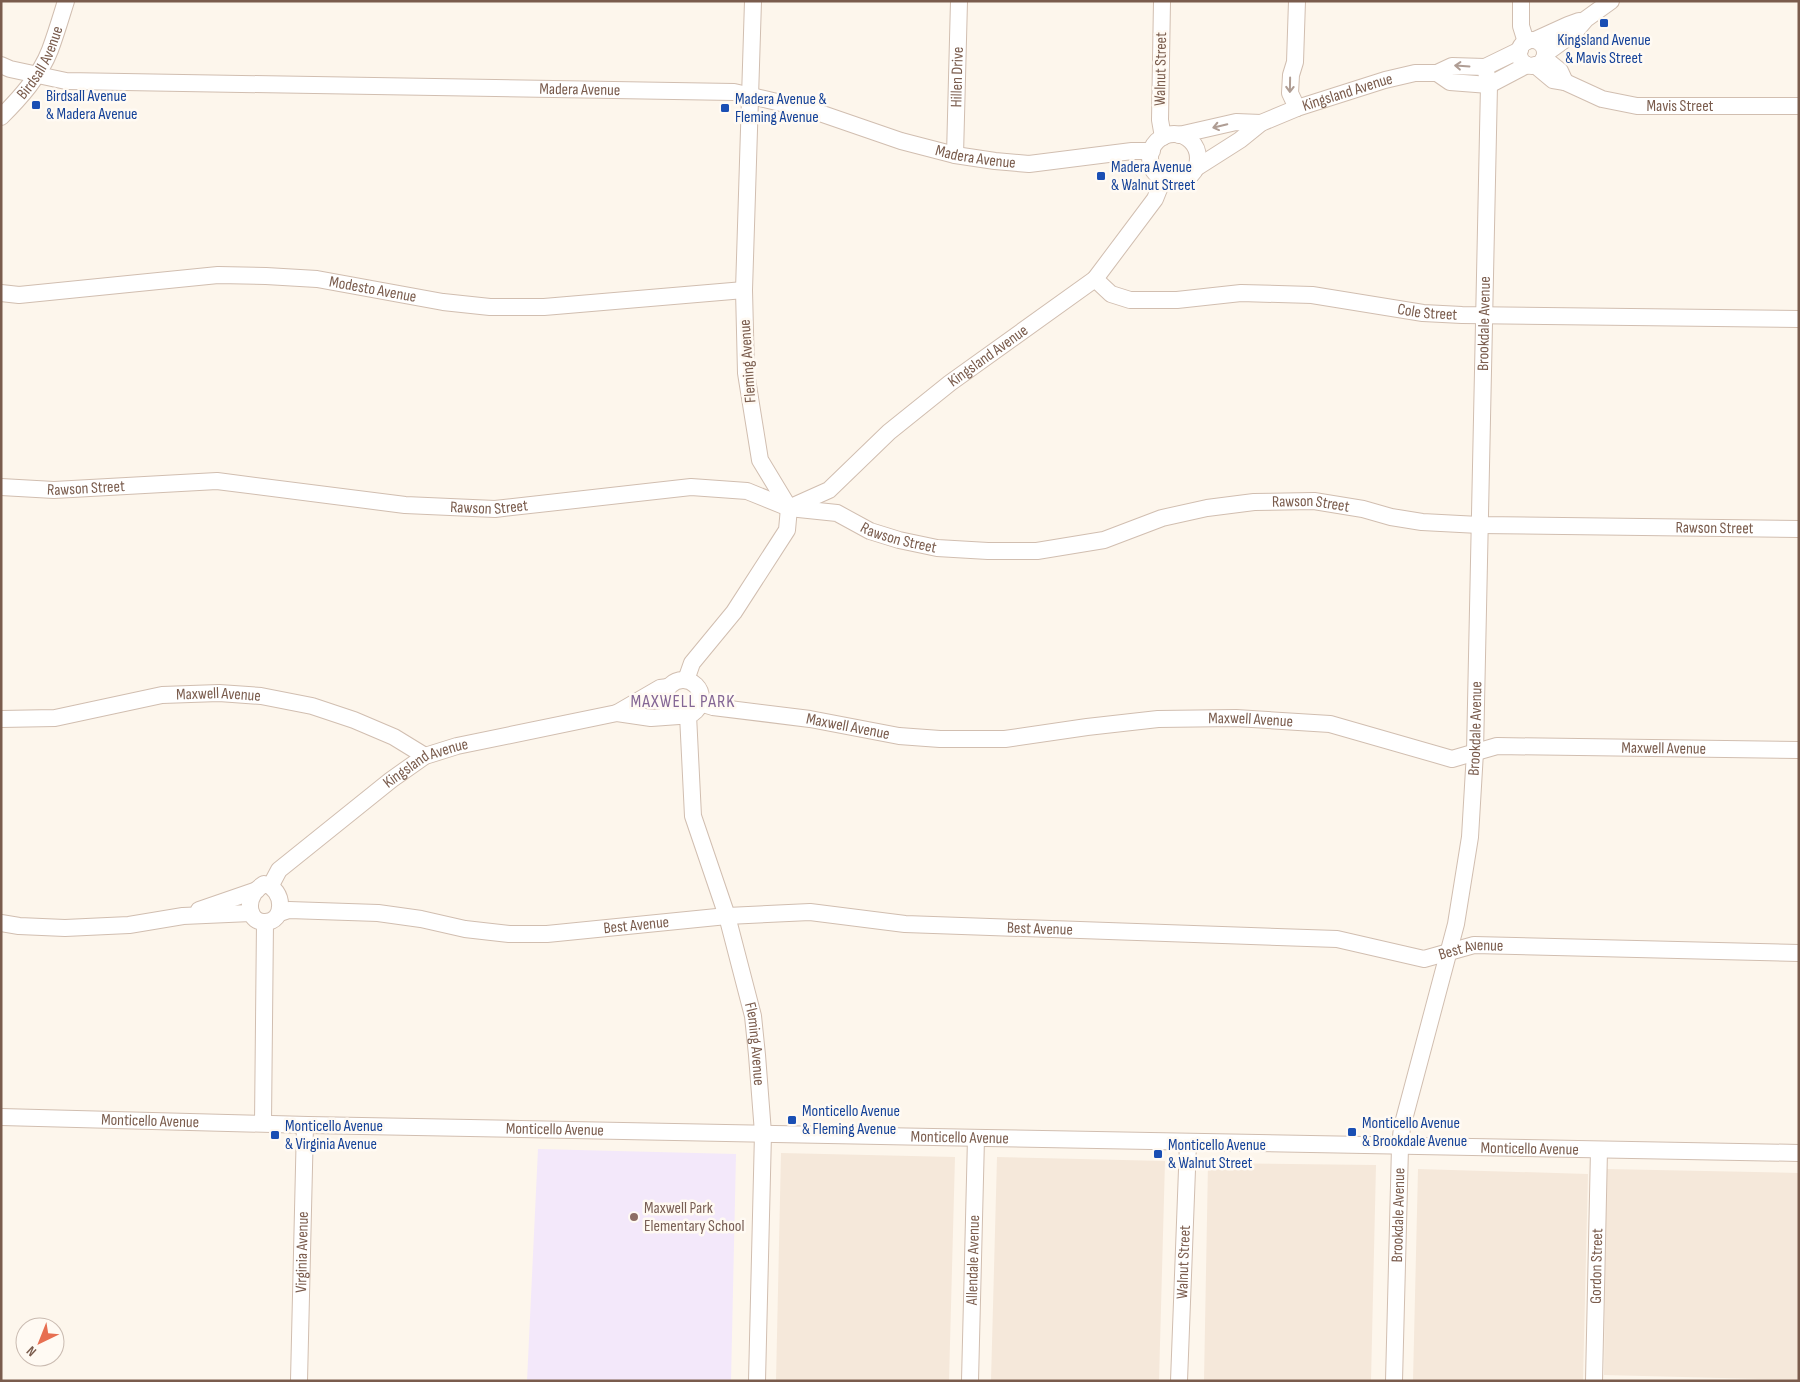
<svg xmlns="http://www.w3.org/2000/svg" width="1800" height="1382" font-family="'Sofia Sans Condensed',sans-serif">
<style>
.residential{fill:#f5e8da}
.education{fill:#f3e8fa}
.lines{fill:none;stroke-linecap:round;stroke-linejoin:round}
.minor-casing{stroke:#d1beb0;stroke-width:18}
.minor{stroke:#fff;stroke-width:16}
.oneway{stroke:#af9d94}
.transit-dot{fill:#1a4fb4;stroke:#fffaf3;stroke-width:2}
.education-dot{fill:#8d6e63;stroke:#fffaf3;stroke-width:2}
.labels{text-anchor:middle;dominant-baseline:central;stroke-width:5;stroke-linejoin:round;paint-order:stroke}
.transit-label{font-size:16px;fill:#164399;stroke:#fffaf3;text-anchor:start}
.street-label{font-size:16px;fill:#7a5c4d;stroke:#fffaf3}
.education-label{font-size:16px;fill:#785e54;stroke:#fffaf3;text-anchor:start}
.neighbourhood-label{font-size:18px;letter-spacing:1px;fill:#846695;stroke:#fffaf3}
</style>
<rect width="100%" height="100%" fill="#fdf6ec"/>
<g class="residential">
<path d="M781 1153 955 1157 949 1381H776Z"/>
<path d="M997 1157 1165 1161 1159 1381H991Z"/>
<path d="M1208 1163 1376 1165 1371 1381H1204Z"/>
<path d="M1418 1169 1588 1174 1583 1381H1413Z"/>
<path d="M1606 1169 1799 1173V1380L1604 1375Z"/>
</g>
<path class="education" d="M538 1149 736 1154 731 1381H527Z"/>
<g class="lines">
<g class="minor-casing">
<g id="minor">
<path d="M1162 1 1160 120 1163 137"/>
<path d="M1297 1 1295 62 1291 75 1290 93 1297 108"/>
<path d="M1521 1V26L1526 42"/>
<path d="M1535 40 1568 25 1579 21"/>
<circle cx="1532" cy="53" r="13"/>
<path d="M1545 54 1574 33 1586 19 1611 1"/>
<path d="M1544 58 1560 71 1565 82"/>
<path id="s1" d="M1 65 10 69 66 81 734 92 811 110 901 141 955 155 995 161 1029 164 1132 151H1152"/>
<path id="s2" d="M1535 65 1553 80 1565 82 1602 99 1637 106H1799"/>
<path d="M1437 73 1450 82 1489 85 1527 65"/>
<path id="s3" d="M1 117C20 98 40 76 50 50 56 34 61 17 66 1"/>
<circle cx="1174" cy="158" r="24"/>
<path d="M1179 135 1236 122 1261 123"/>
<path id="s4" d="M955 155 959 1"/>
<path id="s5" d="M1196 168 1240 140 1261 123 1297 108 1385 80 1415 73H1437L1452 66 1485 67 1520 50"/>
<path id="s6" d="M1095 279 1111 294 1130 300H1177L1241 293 1312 295 1423 313 1462 315 1799 319"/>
<path id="s7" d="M1 293 19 295 218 275 266 276 317 279 443 302 490 307H544L744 290"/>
<path id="s8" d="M1 487 54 490 217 481 405 505 495 509 691 487 747 491 789 508 837 513 870 531 899 540 937 548 988 551H1037L1104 540 1162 518 1207 508 1254 502 1314 501 1363 509 1391 517 1422 522 1479 525 1799 529"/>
<path id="s9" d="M791 507 829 490 889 432 950 383 1095 279 1155 199 1163 179"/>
<circle cx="683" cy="698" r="18"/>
<path d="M686 680 692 663 734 612 787 530 789 508 760 460 746 373 744 290 753 1"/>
<path id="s10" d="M700 703 713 707 810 719 899 736 940 739H1005L1087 727 1158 719 1236 718 1330 724 1452 759 1497 746 1799 750"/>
<path d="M617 713 660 688 668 687"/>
<path id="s11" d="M688 715 693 816 727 916 753 1016 757 1055 763 1133 757 1381"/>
<path id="s12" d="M1 719 55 718 162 695 219 693 261 696 312 706 354 720 394 737 425 756"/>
<path d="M264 884C285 888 286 923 264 922 250 922 247 905 253 895 255 890 260 887 264 884Z"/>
<path id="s13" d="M271 885 279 870 391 780 425 756 457 746 617 713 651 718 679 716"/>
<path d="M199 910 257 890"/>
<path id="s14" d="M280 913 289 910 378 913 421 919 465 929 509 934H547L727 916 810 912 905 924 1337 939 1424 959 1474 945 1799 953"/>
<path d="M1 923 19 926 65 928 129 925 183 916 251 913"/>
<path id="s15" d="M1 1117C104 1119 206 1123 308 1125 805 1133 1302 1146 1799 1153"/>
<path d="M263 1123 265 922"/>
<path id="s16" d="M299 1381 305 1125"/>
<path id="s17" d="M970 1381 976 1138"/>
<path id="s18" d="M1179 1381 1188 1143"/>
<path id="s19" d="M1394 1381 1400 1147 1402 1127 1456 924 1470 837 1475 752 1489 85 1485 67"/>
<path id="s20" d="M1594 1381 1599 1150"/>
</g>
</g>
<use href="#minor" class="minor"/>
</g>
<defs><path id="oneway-shaft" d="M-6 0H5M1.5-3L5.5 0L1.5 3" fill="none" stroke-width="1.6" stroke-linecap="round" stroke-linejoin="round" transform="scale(1.25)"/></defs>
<g class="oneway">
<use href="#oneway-shaft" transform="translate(1462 66) rotate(-176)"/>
<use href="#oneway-shaft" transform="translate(1290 85) rotate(91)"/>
<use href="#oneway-shaft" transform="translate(1220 126) rotate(167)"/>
</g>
<g class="transit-dot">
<rect x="1599" y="18" width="10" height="10" rx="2.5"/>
<rect x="31" y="100" width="10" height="10" rx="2.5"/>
<rect x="720" y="103" width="10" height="10" rx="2.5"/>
<rect x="1096" y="171" width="10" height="10" rx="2.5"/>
<rect x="787" y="1115" width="10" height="10" rx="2.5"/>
<rect x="1347" y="1127" width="10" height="10" rx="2.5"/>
<rect x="270" y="1130" width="10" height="10" rx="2.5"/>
<rect x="1153" y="1149" width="10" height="10" rx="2.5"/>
</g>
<circle class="education-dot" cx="634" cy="1217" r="5"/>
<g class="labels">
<g class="transit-label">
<text x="1604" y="40" text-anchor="middle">Kingsland Avenue<tspan x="1604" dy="18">&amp; Mavis Street</tspan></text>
<text x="46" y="96">Birdsall Avenue<tspan x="46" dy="18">&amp; Madera Avenue</tspan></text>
<text x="735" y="99">Madera Avenue &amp;<tspan x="735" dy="18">Fleming Avenue</tspan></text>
<text x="1111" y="167">Madera Avenue<tspan x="1111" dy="18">&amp; Walnut Street</tspan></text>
<text x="802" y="1111">Monticello Avenue<tspan x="802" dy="18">&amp; Fleming Avenue</tspan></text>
<text x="1362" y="1123">Monticello Avenue<tspan x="1362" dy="18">&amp; Brookdale Avenue</tspan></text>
<text x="285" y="1126">Monticello Avenue<tspan x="285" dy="18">&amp; Virginia Avenue</tspan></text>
<text x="1168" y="1145">Monticello Avenue<tspan x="1168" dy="18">&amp; Walnut Street</tspan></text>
</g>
<g class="street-label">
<text stroke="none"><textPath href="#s3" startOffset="68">Birdsall Avenue</textPath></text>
<text transform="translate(1161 69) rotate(-89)">Walnut Street</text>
<text stroke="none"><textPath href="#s4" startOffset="78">Hillen Drive</textPath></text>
<text stroke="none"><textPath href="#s1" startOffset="581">Madera Avenue</textPath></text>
<text stroke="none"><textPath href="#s5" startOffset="171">Kingsland Avenue</textPath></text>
<text stroke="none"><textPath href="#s2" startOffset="155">Mavis Street</textPath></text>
<text stroke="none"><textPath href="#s1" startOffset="986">Madera Avenue</textPath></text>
<text stroke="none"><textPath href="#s7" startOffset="374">Modesto Avenue</textPath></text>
<text stroke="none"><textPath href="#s6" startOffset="341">Cole Street</textPath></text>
<text stroke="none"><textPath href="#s19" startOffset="1066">Brookdale Avenue</textPath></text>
<text stroke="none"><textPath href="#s9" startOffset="250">Kingsland Avenue</textPath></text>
<text transform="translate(748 361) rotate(-94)">Fleming Avenue</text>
<text stroke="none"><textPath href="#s8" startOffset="85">Rawson Street</textPath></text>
<text stroke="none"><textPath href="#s8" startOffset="490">Rawson Street</textPath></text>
<text stroke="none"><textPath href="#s8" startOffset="1330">Rawson Street</textPath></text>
<text stroke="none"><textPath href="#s8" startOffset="1736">Rawson Street</textPath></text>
<text stroke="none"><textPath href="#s8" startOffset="910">Rawson Street</textPath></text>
<text stroke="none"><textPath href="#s12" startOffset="220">Maxwell Avenue</textPath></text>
<text stroke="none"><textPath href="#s10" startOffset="555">Maxwell Avenue</textPath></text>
<text stroke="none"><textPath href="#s10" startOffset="150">Maxwell Avenue</textPath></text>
<text stroke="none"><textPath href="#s19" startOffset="661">Brookdale Avenue</textPath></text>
<text stroke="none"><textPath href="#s10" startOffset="975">Maxwell Avenue</textPath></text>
<text stroke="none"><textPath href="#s13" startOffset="200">Kingsland Avenue</textPath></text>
<text stroke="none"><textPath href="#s14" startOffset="359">Best Avenue</textPath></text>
<text stroke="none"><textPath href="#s14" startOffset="764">Best Avenue</textPath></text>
<text stroke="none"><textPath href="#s14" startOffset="1199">Best Avenue</textPath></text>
<text stroke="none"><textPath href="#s11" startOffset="338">Fleming Avenue</textPath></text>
<text stroke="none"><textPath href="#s15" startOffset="149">Monticello Avenue</textPath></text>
<text stroke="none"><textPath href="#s15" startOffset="554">Monticello Avenue</textPath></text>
<text stroke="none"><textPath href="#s15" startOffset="959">Monticello Avenue</textPath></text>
<text stroke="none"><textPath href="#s15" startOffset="1529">Monticello Avenue</textPath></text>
<text stroke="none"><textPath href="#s19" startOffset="166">Brookdale Avenue</textPath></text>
<text stroke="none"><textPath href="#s16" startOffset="129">Virginia Avenue</textPath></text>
<text stroke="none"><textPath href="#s17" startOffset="121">Allendale Avenue</textPath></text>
<text stroke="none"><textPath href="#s18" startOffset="119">Walnut Street</textPath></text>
<text stroke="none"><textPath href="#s20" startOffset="115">Gordon Street</textPath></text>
</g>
<g class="education-label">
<text x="644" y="1208">Maxwell Park<tspan x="644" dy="18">Elementary School</tspan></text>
</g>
<g class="neighbourhood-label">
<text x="683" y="701">MAXWELL PARK</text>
</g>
</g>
<rect width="1800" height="1382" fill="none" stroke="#7a5c4d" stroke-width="5"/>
<g transform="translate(40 1342) rotate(223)"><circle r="24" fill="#fffaf3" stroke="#cabbb1"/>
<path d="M0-4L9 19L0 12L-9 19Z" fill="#e76f51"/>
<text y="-8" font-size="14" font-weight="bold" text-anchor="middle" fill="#7a5c4d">N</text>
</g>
</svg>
